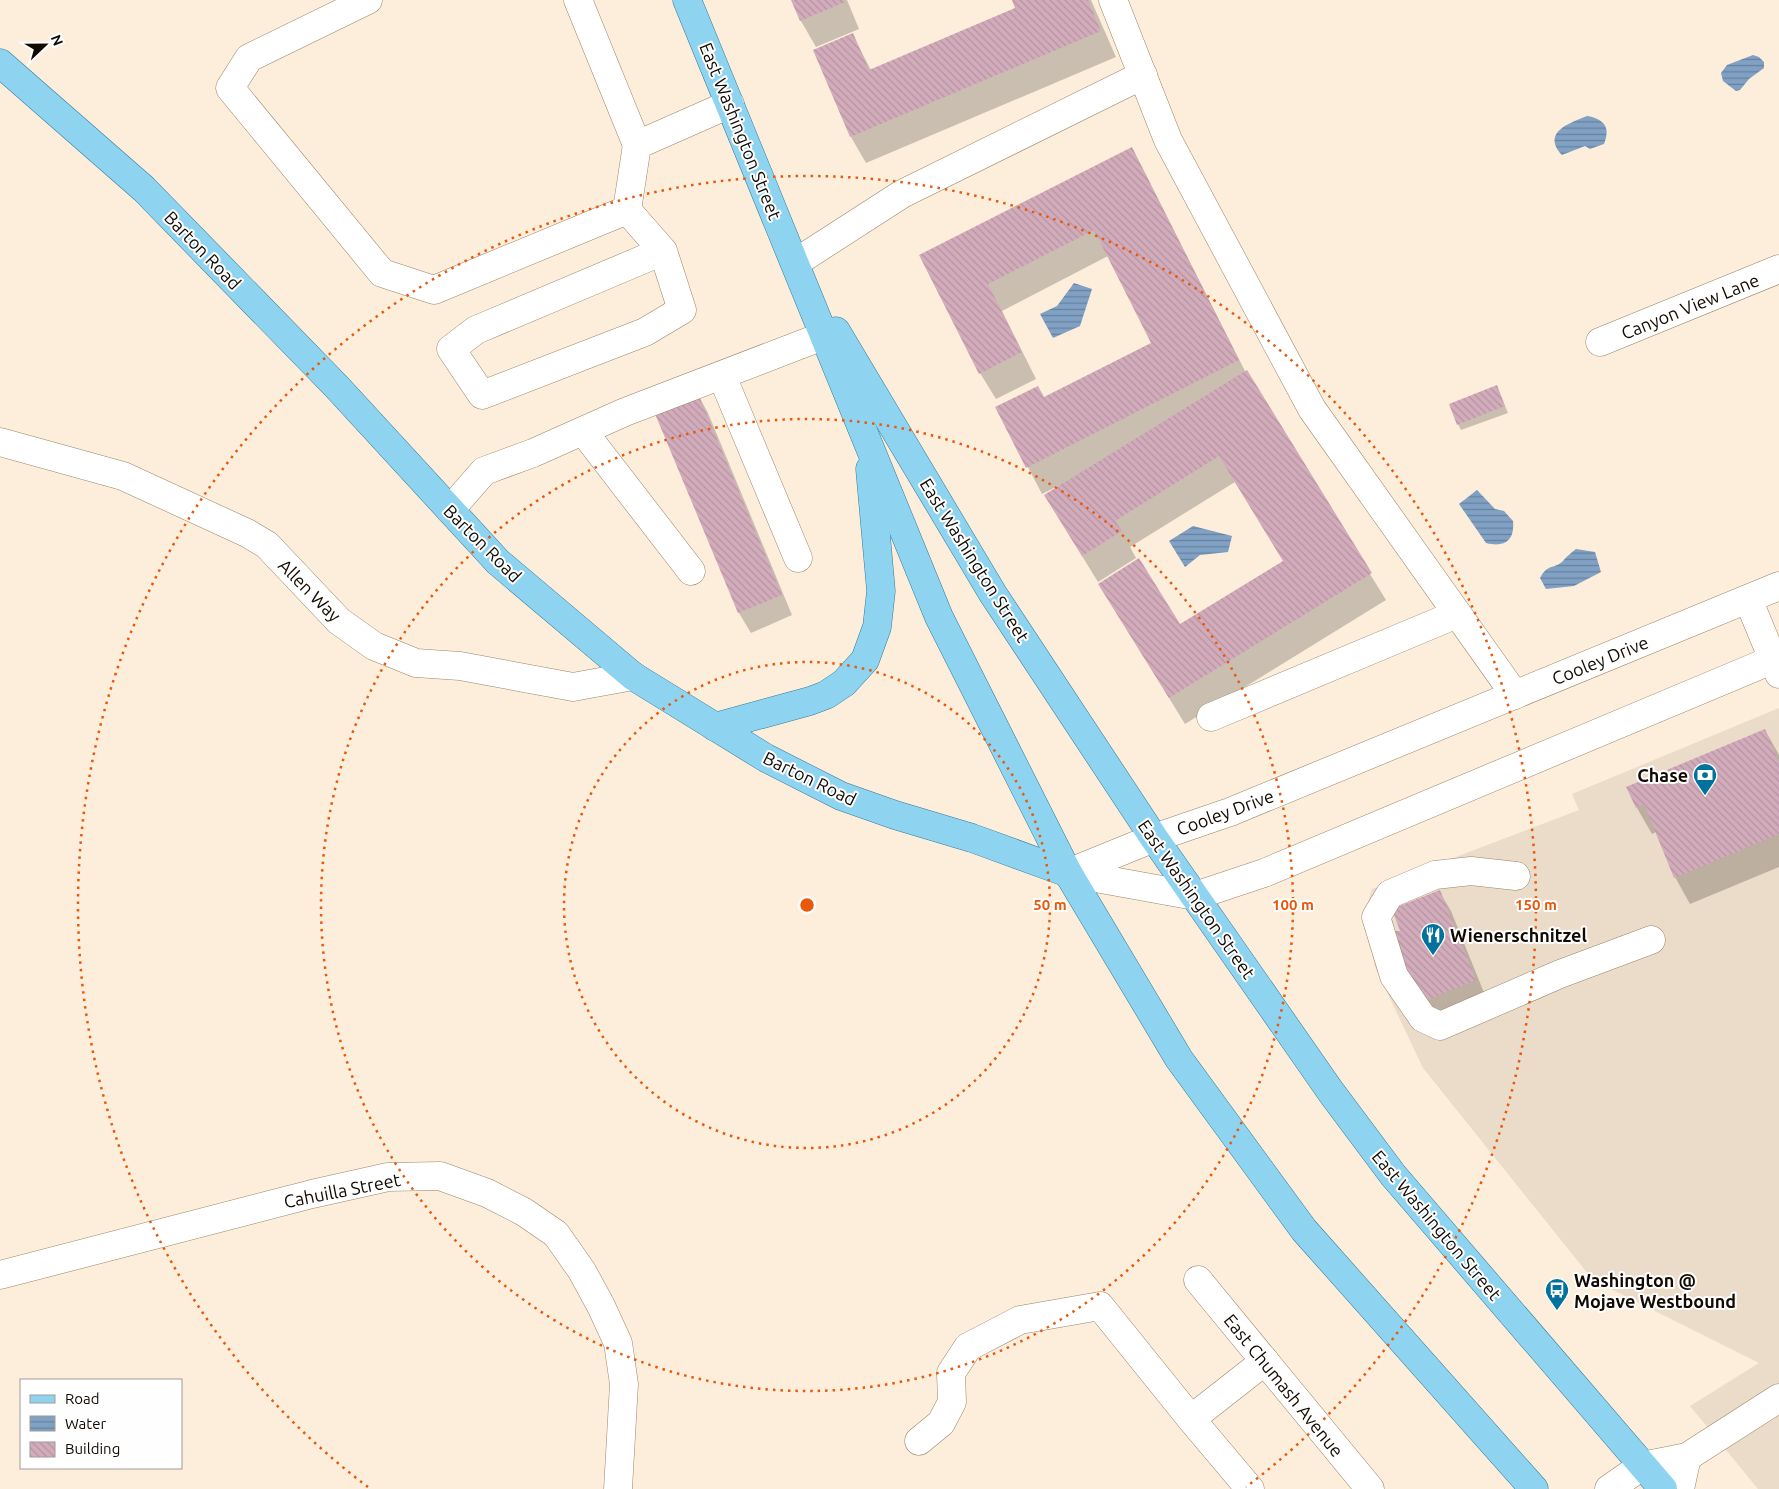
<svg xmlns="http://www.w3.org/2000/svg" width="1779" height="1489" font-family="Ubuntu,sans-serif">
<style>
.commercial{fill:#ebdbc9}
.water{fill:url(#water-rules)}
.shadow{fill:#0003}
.building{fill:url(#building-back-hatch)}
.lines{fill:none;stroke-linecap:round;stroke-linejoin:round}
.minor-casing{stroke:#9b8568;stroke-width:29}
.major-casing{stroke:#327a98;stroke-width:29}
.minor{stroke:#fff;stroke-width:28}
.major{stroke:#8ed4f1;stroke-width:28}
.ring{fill:none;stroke:#e8590c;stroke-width:2.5;stroke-dasharray:2.5 5}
.labels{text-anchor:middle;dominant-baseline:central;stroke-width:4;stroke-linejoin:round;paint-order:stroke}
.street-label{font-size:18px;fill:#120a02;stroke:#fefefe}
.poi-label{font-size:18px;font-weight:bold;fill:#120a02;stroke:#fefefe;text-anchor:start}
.centre{fill:#e8590c;stroke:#fefefe;stroke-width:2.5}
.ring-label{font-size:15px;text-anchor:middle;font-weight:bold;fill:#e8590c;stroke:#fefefe;stroke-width:4;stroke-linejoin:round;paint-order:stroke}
</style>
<defs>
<pattern id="water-rules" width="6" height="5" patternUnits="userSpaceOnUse" patternTransform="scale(1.25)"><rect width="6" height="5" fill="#80a1c4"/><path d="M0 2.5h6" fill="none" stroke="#67819d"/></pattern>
<pattern id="building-back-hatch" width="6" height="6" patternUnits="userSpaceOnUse" patternTransform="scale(1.25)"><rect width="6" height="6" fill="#d3acbc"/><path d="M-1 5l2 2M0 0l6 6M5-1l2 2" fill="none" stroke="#b493a0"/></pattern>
</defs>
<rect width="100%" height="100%" fill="#fceedb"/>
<path class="commercial" d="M1779 708V1489H1758L1690 1406 1759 1363 1593 1280 1423 1068 1375 967 1364 915 1372 889 1579 810 1572 794Z"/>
<g class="water">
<path d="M1753 55 1759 57 1764 62V68L1749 79 1740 90 1736 91 1723 81 1721 73 1727 65Z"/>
<path d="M1587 116C1604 119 1611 127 1604 144L1590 149 1585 146 1562 155C1541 132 1570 123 1587 116Z"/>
<path d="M1074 283 1092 289 1080 326 1053 338 1040 314 1057 306Z"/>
<path d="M1477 490 1495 509 1504 511 1513 521C1515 540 1505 548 1486 543L1459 504Z"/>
<path d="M1193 526 1232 536 1228 552 1200 555 1185 567 1169 541Z"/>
<path d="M1576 549 1595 552 1601 572 1574 586 1546 589 1540 578C1548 563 1553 570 1563 561 1567 556 1571 553 1576 549Z"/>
</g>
<g class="shadow">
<path d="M792 0H847L859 29 816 47 801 21Z"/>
<path d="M1013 0H1091L1116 57 866 163 851 137 815 51 852 34 871 70 1016 8Z"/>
<path d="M1131 149 1146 175 1246 373 1386 600 1185 724 1115 610 1179 626 1284 562 1235 482 1130 547 1136 558 1098 582 1061 522 1058 486 1042 494 997 408 1044 398 1152 343 1108 256 1002 311 1036 379 996 399 980 373 921 256Z"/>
<path d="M1497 387 1508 413 1461 430 1458 424Z"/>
<path d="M697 393 708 413 792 615 751 633 739 613 655 410Z"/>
<path d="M1765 730 1779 755V867L1690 904 1675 877 1656 832 1652 834 1637 808 1628 787Z"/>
<path d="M1439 891 1451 911 1487 1000 1432 1023 1402 933Z"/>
</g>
<g class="building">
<path d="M791 0H844L845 2 800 21Z"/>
<path d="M1012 0H1088L1101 31 850 137 813 50 853 33 869 70 1015 8Z"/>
<path d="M1132 147 1239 360 1026 468 995 407 1038 386 1044 397 1151 343 1094 230 988 284 1022 352 979 374 919 255Z"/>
<path d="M1247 370 1372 573 1169 698 1098 584 1139 558 1180 624 1283 561 1219 456 1115 521 1122 531 1082 556 1044 495Z"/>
<path d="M1497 385 1505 406 1457 425 1449 404Z"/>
<path d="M697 391 782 595 738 613 653 409Z"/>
<path d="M1765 729 1779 762V834L1674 878 1644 804 1636 808 1626 787Z"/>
<path d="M1440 890 1476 980 1419 1003 1390 931H1400L1392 909Z"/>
</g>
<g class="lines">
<g class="minor-casing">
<g id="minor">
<path d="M368 0 249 58 230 88 382 273 434 290 627 210 663 251 682 310 645 332 482 395 451 349 476 330 663 251"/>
<path d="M578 0 637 145"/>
<path d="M1113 0 1168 140 1312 409 1515 695"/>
<path d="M627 210 637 145 730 104"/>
<path d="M795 263 902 194 1143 75"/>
<path d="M1600 342 1779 269"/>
<path d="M722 376 798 558"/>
<path d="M583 431 691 571"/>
<path d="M0 442 123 476 247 533 267 545 339 621 374 646 416 663 460 666 573 687 633 676"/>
<path d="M450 510 484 471 533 453 625 412 823 336"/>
<path d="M1748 599 1779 674"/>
<path d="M1211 717 1457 614"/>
<path d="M1068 873 1154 838 1230 812 1779 586"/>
<path d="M1068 873 1195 896 1264 873 1779 657"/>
<path d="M1516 876 1471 871 1435 875 1390 894 1376 917 1394 976 1423 1018 1440 1026 1560 974 1651 940"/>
<path d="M0 1275 312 1194 388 1177 440 1176 487 1193 524 1212 556 1234 582 1271 601 1306 618 1343 624 1384 618 1489"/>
<path d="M1198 1280 1370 1489"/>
<path d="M1191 1419 1250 1489"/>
<path d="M919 1441 941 1423 952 1402 951 1373 968 1347 1020 1320 1100 1306 1191 1419 1265 1361"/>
<path d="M1609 1489 1642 1466 1687 1457 1779 1398"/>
<path d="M1680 1489 1687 1457"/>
</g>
</g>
<g class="major-casing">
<g id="major">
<path d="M687 0 939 617 1068 873 1179 1059 1304 1230 1534 1489"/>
<path d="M0 63 144 189 337 387 498 562 633 676 766 758 841 796 895 815 972 838 1068 873"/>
<path d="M836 331 993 594 1154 838 1331 1092 1393 1175 1663 1489"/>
<path d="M715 727 810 701 826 695 844 683 865 660 877 627 881 591 870 469"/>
</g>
</g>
<use href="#minor" class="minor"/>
<use href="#major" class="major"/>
</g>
<g class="ring">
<circle cx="807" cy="905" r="243"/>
<circle cx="807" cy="905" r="486"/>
<path d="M368 1487A729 729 0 1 1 1246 1487"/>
</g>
<defs>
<g id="bank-pin" transform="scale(1.25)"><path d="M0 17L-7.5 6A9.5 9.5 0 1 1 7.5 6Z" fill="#02729d" stroke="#fefefe"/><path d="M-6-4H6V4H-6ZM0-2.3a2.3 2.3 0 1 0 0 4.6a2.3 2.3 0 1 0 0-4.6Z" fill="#fff"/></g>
<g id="restaurant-pin" transform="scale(1.25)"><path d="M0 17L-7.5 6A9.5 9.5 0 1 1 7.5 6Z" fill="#02729d" stroke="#fefefe"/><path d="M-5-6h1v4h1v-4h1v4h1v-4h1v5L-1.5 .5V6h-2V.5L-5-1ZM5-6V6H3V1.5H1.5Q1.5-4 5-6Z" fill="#fff"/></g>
<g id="bus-pin" transform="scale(1.25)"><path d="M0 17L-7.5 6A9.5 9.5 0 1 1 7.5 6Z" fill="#02729d" stroke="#fefefe"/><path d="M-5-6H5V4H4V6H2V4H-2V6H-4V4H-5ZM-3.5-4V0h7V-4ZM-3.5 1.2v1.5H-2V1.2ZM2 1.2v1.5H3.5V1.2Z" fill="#fff"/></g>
</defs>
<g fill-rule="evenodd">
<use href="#bank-pin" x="1705" y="775"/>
<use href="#restaurant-pin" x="1433" y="935"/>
<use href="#bus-pin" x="1557" y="1290"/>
</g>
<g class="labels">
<g class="street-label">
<text transform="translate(741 131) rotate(68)">East Washington Street</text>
<text transform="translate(203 250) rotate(46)">Barton Road</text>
<text transform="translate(1690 306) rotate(-22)">Canyon View Lane</text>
<text transform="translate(483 543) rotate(45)">Barton Road</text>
<text transform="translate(975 560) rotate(58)">East Washington Street</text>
<text transform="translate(310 590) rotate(45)">Allen Way</text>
<text transform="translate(1600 660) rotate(-22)">Cooley Drive</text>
<text transform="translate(810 778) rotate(26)">Barton Road</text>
<text transform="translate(1225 812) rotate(-20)">Cooley Drive</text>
<text transform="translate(1197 899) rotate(55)">East Washington Street</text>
<text transform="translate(342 1190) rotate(-11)">Cahuilla Street</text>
<text transform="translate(1437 1225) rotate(50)">East Washington Street</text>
<text transform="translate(1284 1385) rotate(51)">East Chumash Avenue</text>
</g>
<g class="poi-label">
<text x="1688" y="775" text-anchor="end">Chase</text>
<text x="1450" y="935">Wienerschnitzel</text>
<text x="1574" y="1280">Washington @<tspan x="1574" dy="21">Mojave Westbound</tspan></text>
</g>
</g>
<circle cx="807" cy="905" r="8" class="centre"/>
<g class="ring-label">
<text x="1050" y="910">50 m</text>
<text x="1293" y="910">100 m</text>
<text x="1536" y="910">150 m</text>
</g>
<rect x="20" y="1379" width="162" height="90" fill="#fefefe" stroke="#a09c99"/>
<rect x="30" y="1395" width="25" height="8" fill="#8ed4f1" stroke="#a09c99"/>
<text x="65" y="1404" font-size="15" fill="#120a02">Road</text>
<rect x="30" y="1416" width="25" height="15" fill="url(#water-rules)" stroke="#a09c99"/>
<text x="65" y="1429" font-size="15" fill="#120a02">Water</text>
<rect x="30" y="1442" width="25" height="15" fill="url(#building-back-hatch)" stroke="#a09c99"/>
<text x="65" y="1454" font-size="15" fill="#120a02">Building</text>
<g transform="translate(45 45) rotate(68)" stroke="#fefefe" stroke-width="4" paint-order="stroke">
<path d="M0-4L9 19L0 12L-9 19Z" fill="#120a02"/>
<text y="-8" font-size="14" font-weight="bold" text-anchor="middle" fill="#120a02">N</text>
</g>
</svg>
